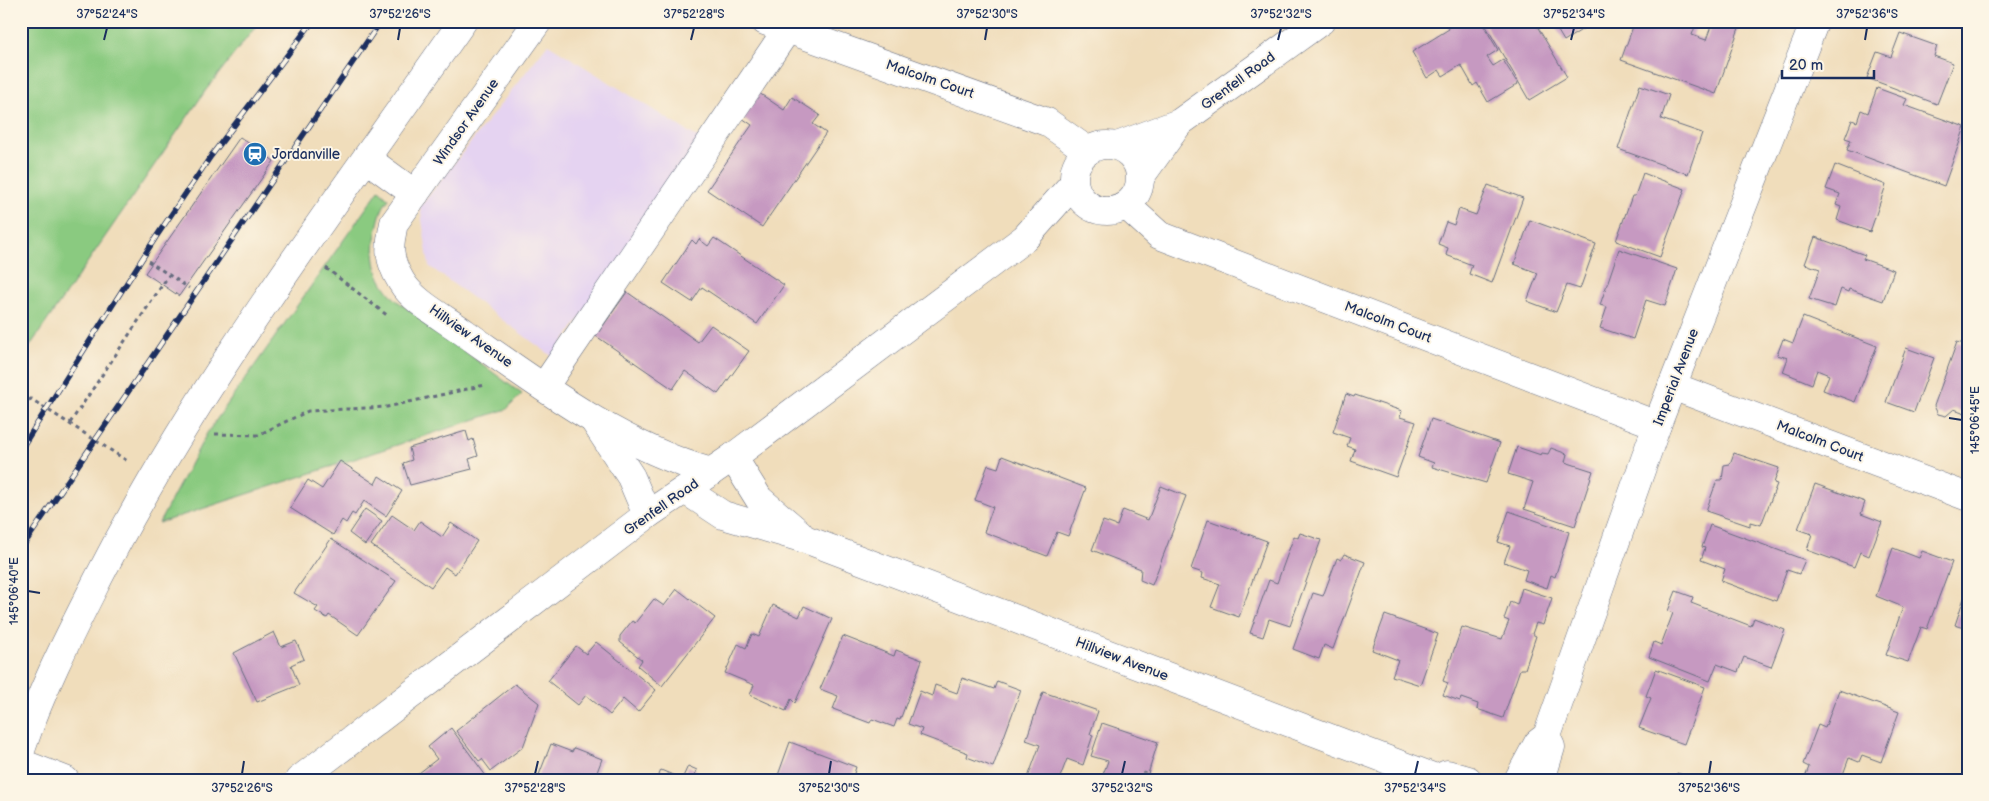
<svg xmlns="http://www.w3.org/2000/svg" width="1989" height="801" font-family="'Balsamiq Sans',sans-serif">
<style>
.built{fill:#e5d3f1}
.green{fill:#8aca80;stroke:#527c6f}
.building{fill:#c699c1}
.lines{fill:none;stroke-linecap:round;stroke-linejoin:round}
.minor-casing{stroke:#666c7f;stroke-width:29}
.major-casing{stroke:#666c7f;stroke-width:29}
.path{stroke:#666c7f;stroke-width:3;stroke-dasharray:4 4;stroke-linecap:butt}
.minor{stroke:#fff;stroke-width:28}
.major{stroke:#fff;stroke-width:28}
.rail-casing{stroke:#1b2f5e;stroke-width:5.5}
.rail{stroke:#fcf5e5;stroke-width:4;stroke-dasharray:11;stroke-linecap:butt}
.ticks{fill:none;stroke:#1b2f5e;stroke-width:2}
.labels{text-anchor:middle;dominant-baseline:central;stroke-width:4;stroke-linejoin:round;paint-order:stroke}
.street-label{font-size:14px;fill:#1b2f5e;stroke:#fcf5e5}
.poi-label{font-size:14px;fill:#1b2f5e;stroke:#fcf5e5;text-anchor:start}
.neatline{fill:none;stroke:#1b2f5e;stroke-width:2}
.ticks-label{font-size:12px;text-anchor:middle;fill:#1b2f5e}
</style>
<rect width="100%" height="100%" fill="#fcf5e5"/>
<filter id="ink" filterUnits="userSpaceOnUse"><feTurbulence type="fractalNoise" baseFrequency=".02" numOctaves="2"/><feDisplacementMap in="SourceGraphic" scale="10" xChannelSelector="R" yChannelSelector="G"/><feConvolveMatrix kernelMatrix="1 2 1 2 8 2 1 2 1" color-interpolation-filters="sRGB"/></filter>
<filter id="wash" filterUnits="userSpaceOnUse"><feTurbulence type="fractalNoise" baseFrequency=".0096" numOctaves="4" result="noise"/><feDisplacementMap in="SourceGraphic" scale="20" xChannelSelector="R" yChannelSelector="G"/><feGaussianBlur stdDeviation="1.12" result="paint"/><feColorMatrix in="noise" values="0 0 0 0 0 0 0 0 0 0 0 0 0 0 0 0 0 1.4 0 .05"/><feComposite in="paint" operator="in"/></filter>
<g filter="url(#wash)">
<rect width="100%" height="100%" fill="#f0ddbb"/>
<path class="built" d="M548 44 703 141 553 357 429 266 420 207Z"/>
<g class="green">
<path d="M21 21H260L206 90 21 359Z"/>
<path d="M379 190 389 199C381 208 380 216 377 228 371 258 374 277 396 300L522 394 507 409 159 523 207 433Z"/>
</g>
<g id="blocks">
<g class="building">
<path d="M1445 21H1481L1498 50 1487 57 1493 66 1503 60 1518 84 1488 102 1477 83 1473 86 1461 65 1443 76 1439 70 1427 78 1412 52 1449 29Z"/>
<path d="M1483 21H1534L1567 77 1529 100Z"/>
<path d="M1552 21H1593L1594 22 1564 41Z"/>
<path d="M1635 21H1697L1692 35 1706 40 1713 21H1730L1740 25 1716 94 1621 60Z"/>
<path d="M1900 33 1937 46 1934 56 1953 63 1937 104 1867 78 1877 52 1891 57Z"/>
<path d="M1640 85 1669 95 1661 119 1702 133 1688 174 1618 149Z"/>
<path d="M1877 88 1907 99 1904 105 1965 127 1944 186 1847 150 1851 140 1845 138 1852 120 1857 122 1861 110 1868 113Z"/>
<path d="M759 93 784 110 792 97 820 115 813 124 826 133 762 227 707 190 752 125 742 118Z"/>
<path d="M240 137 274 161 179 296 145 273Z"/>
<path d="M1835 165 1886 185 1870 232 1837 220 1841 207 1836 205 1840 194 1826 189Z"/>
<path d="M1643 173 1685 189 1660 257 1616 241 1632 196H1635Z"/>
<path d="M1488 185 1523 198 1492 283 1469 274 1472 265 1446 255 1448 248 1438 244 1446 222 1454 225 1459 209 1476 215Z"/>
<path d="M1530 220 1596 244 1580 289 1567 285 1556 312 1527 301 1538 273 1514 264Z"/>
<path d="M1815 237 1865 255 1863 259 1894 270 1883 301 1849 289 1848 292 1841 289 1835 307 1809 299 1820 269 1805 264Z"/>
<path d="M714 238 784 285 757 324 702 287 692 302 663 283 692 240 696 244 699 239 708 246Z"/>
<path d="M1619 249 1677 269 1665 306 1646 300 1633 339 1600 328 1607 307 1600 305Z"/>
<path d="M627 292 698 342 711 325 749 351 718 394 685 371 673 389 596 336Z"/>
<path d="M1803 317 1877 346 1855 402 1823 390 1829 375 1817 370 1812 384 1783 372 1788 358 1777 355 1783 339 1793 343Z"/>
<path d="M1957 342 1968 345V414L1954 409 1946 416 1938 414 1934 406Z"/>
<path d="M1906 348 1934 358 1914 412 1886 402Z"/>
<path d="M1346 394 1354 397 1355 395 1402 411 1400 417 1416 422 1396 477 1351 461 1355 449 1347 446 1350 438 1333 432Z"/>
<path d="M1431 419 1500 443 1486 483 1432 467 1434 463 1418 457Z"/>
<path d="M466 431 469 441 473 439 478 456 469 459 472 469 410 485 403 463 412 460 409 448Z"/>
<path d="M1517 447 1541 455 1542 453 1548 454 1551 448 1567 454 1565 462 1593 471 1575 526 1524 509 1533 482 1508 474Z"/>
<path d="M1734 453 1779 468 1774 483 1777 484 1761 525 1750 522V526L1706 511 1717 480H1722L1724 465 1730 464Z"/>
<path d="M1002 456 1086 488 1068 536 1057 532 1047 556 984 532 993 507 975 500 988 465 998 468Z"/>
<path d="M340 461 375 484 379 476 402 491 386 516 364 501 355 515 352 513 346 523 342 520 333 535 290 508 308 480 322 489Z"/>
<path d="M1815 484 1865 502 1861 514 1882 522 1869 556 1860 552 1854 567 1807 550 1812 534 1798 529Z"/>
<path d="M1161 486 1186 496 1152 585 1140 580 1141 569 1092 550 1103 521 1117 526 1123 510 1148 520Z"/>
<path d="M365 509 382 521 365 545 349 533Z"/>
<path d="M1509 511 1569 532 1555 577 1551 575 1547 588 1524 580 1527 570 1504 562 1510 546 1498 542Z"/>
<path d="M392 515 414 530 420 521 442 537 451 523 477 541 455 574 445 567 431 587 371 545Z"/>
<path d="M1208 520 1267 541 1239 617 1211 607 1220 584 1202 578 1203 573 1191 569Z"/>
<path d="M1710 525 1805 560 1799 574 1787 570 1776 601 1721 581 1725 569 1701 560 1705 548 1702 547Z"/>
<path d="M1300 533 1321 540 1290 626 1269 619 1263 637 1250 633 1269 580 1277 583 1294 536 1298 538Z"/>
<path d="M331 539 396 581 358 635 329 615 327 618 315 611 318 607 294 593Z"/>
<path d="M1893 548 1919 558 1922 551 1952 562 1927 629 1921 627 1908 662 1886 655 1903 607 1876 596Z"/>
<path d="M1344 554 1365 562 1333 649 1324 645 1319 659 1293 649 1313 593 1323 596 1337 558 1341 560Z"/>
<path d="M1522 588 1552 598 1543 625 1536 623 1532 634 1536 636 1525 669H1520L1503 718 1477 709 1478 704 1461 698 1460 701 1443 695 1448 683 1443 681 1462 627 1502 639 1509 621 1504 619 1510 602 1517 605Z"/>
<path d="M677 589 715 618 662 686 638 666 642 660 620 642V636L632 621 635 623 654 599 664 606Z"/>
<path d="M1676 591 1693 597 1691 603 1751 626 1754 618 1785 630 1771 667 1744 657 1738 672 1717 664 1710 681 1649 657 1654 642 1661 645 1673 613 1668 611Z"/>
<path d="M1964 598 1968 599V629L1955 625Z"/>
<path d="M773 605 799 617 804 606 832 619 795 703 791 699 786 711 750 695 754 685 725 673 738 644 746 648 752 634 759 637Z"/>
<path d="M1385 615 1438 634 1420 685 1392 676 1398 660 1372 650Z"/>
<path d="M274 632 281 647 296 641 304 659 291 665 299 685 257 702 234 653Z"/>
<path d="M843 636 894 656 896 650 922 660 900 720 897 719 894 727 872 719 870 723 833 709 838 696 820 689Z"/>
<path d="M596 642 656 690 638 712 623 699 610 715 586 695 578 705 548 681 576 646 586 654Z"/>
<path d="M1656 669 1705 687 1684 744 1639 728 1651 698 1646 696Z"/>
<path d="M962 678 994 689 997 681 1021 690 993 767 967 757 968 753 920 735 922 729 908 724 920 691 932 696 935 685 957 693Z"/>
<path d="M515 684 539 703 523 747 491 771 482 759 479 761 456 731Z"/>
<path d="M1839 690 1899 712 1881 762 1862 755 1859 762 1849 758 1841 780H1804L1809 767 1803 764 1818 725 1825 728Z"/>
<path d="M1043 692 1098 711 1090 734 1093 735 1083 765 1067 759 1059 780H1027L1040 745 1026 740Z"/>
<path d="M1102 723 1158 742 1148 774 1143 772 1140 780H1101L1108 761 1091 756Z"/>
<path d="M451 728 489 780H410L437 759 428 747Z"/>
<path d="M790 742 856 767 852 780 777 778Z"/>
<path d="M551 744 572 752 574 748 602 759 594 780H537Z"/>
<path d="M688 766 697 770 693 780H657L661 770 682 779Z"/>
<path d="M1677 773 1692 778 1691 780H1674Z"/>
</g>
</g>
</g>
<g filter="url(#ink)">
<use href="#blocks" fill-opacity="0" stroke="#666c7f" stroke-width="1"/>
<g class="lines">
<g class="minor-casing">
<g id="minor">
<path d="M538 21 394 223C389 247 387 258 401 281 414 303 445 318 465 333 542 387 620 446 711 472"/>
<path d="M765 21 1047 122 1088 151"/>
<circle cx="1107" cy="178" r="33"/>
<path d="M1117 146 1179 123 1321 21"/>
<path d="M367 159 415 194"/>
<path d="M1141 176 1179 123"/>
<path d="M1127 206 1159 235 1657 425"/>
<path d="M1672 386 1968 497"/>
<path d="M544 387 793 21"/>
<path d="M595 422 631 477 647 515"/>
<path d="M733 457 759 499 799 533"/>
<path d="M685 490 723 515 805 539 1441 780"/>
<path d="M21 750C41 690 70 634 99 577 200 380 336 203 463 21"/>
<path d="M1439 778 1447 774 1468 780"/>
<path d="M299 780 647 515 733 457 1025 238 1074 183"/>
<path d="M1518 780 1538 743 1547 736 1657 425 1815 21"/>
<path d="M1541 780 1551 747 1547 738"/>
</g>
</g>
<g class="major-casing">
<path id="major" d="M21 763 65 780"/>
</g>
<g class="path">
<path d="M148 261 189 288"/>
<path d="M326 268 388 316"/>
<path d="M21 403 31 399 129 462"/>
<path d="M70 423 169 275"/>
<path d="M215 434 258 435 308 411 387 407 485 385"/>
</g>
<use href="#minor" class="minor"/>
<use href="#major" class="major"/>
<g class="rail-casing">
<g id="rail">
<path d="M21 449 156 237 211 156 313 21"/>
<path d="M21 549 381 21"/>
</g>
</g>
<use href="#rail" class="rail"/>
</g>
</g>
<path class="ticks" d="M104 40 107 28M398 40 400 28M691 40 694 28M985 40 987 28M1278 40 1281 28M1571 40 1574 28M1865 40 1867 28M1949 418 1962 420M28 591 40 593M242 774 244 761M535 774 538 761M829 774 831 761M1122 774 1125 761M1415 774 1418 761M1709 774 1711 761"/>
<defs>
<g id="station-disc" transform="scale(1.25)"><circle r="9.5" fill="#1f6fb2" stroke="#fcf5e5"/><path d="M-3-6H3Q5-6 5-4V2Q5 4 3 4L4.5 6H3L1.5 4h-3L-3 6H-4.5L-3 4Q-5 4-5 2V-4Q-5-6-3-6ZM-3.5-4v3h7v-3ZM-3.5 1v1.5H-2V1ZM2 1v1.5H3.5V1Z" fill="#fff"/></g>
</defs>
<g fill-rule="evenodd">
<use href="#station-disc" x="255" y="154"/>
</g>
<g class="labels">
<g class="street-label">
<text transform="translate(930 79) rotate(19)">Malcolm Court</text>
<text transform="translate(1238 81) rotate(-36)">Grenfell Road</text>
<text transform="translate(466 122) rotate(-55)">Windsor Avenue</text>
<text transform="translate(1388 322) rotate(21)">Malcolm Court</text>
<text transform="translate(471 336) rotate(35)">Hillview Avenue</text>
<text transform="translate(1676 377) rotate(-69)">Imperial Avenue</text>
<text transform="translate(1820 441) rotate(21)">Malcolm Court</text>
<text transform="translate(661 507) rotate(-35)">Grenfell Road</text>
<text transform="translate(1122 659) rotate(21)">Hillview Avenue</text>
</g>
<g class="poi-label">
<text x="272" y="154">Jordanville</text>
</g>
</g>
<rect width="1989" height="801" fill="none" stroke="#fcf5e5" stroke-width="55"/>
<path d="M1782 70v8h92v-8" fill="none" stroke="#1b2f5e" stroke-width="2.5"/>
<text x="1789" y="70" font-size="15" fill="#1b2f5e" stroke="#fcf5e5" stroke-width="4" paint-order="stroke">20 m</text>
<rect x="28" y="28" width="1934" height="746" class="neatline"/>
<g class="ticks-label">
<text x="107" y="18">37°52'24"S</text>
<text x="400" y="18">37°52'26"S</text>
<text x="694" y="18">37°52'28"S</text>
<text x="987" y="18">37°52'30"S</text>
<text x="1281" y="18">37°52'32"S</text>
<text x="1574" y="18">37°52'34"S</text>
<text x="1867" y="18">37°52'36"S</text>
<text transform="translate(1975 420) rotate(-90)" y="4">145°06'45"E</text>
<text transform="translate(14 591) rotate(-90)" y="4">145°06'40"E</text>
<text x="242" y="792">37°52'26"S</text>
<text x="535" y="792">37°52'28"S</text>
<text x="829" y="792">37°52'30"S</text>
<text x="1122" y="792">37°52'32"S</text>
<text x="1415" y="792">37°52'34"S</text>
<text x="1709" y="792">37°52'36"S</text>
</g>
</svg>
